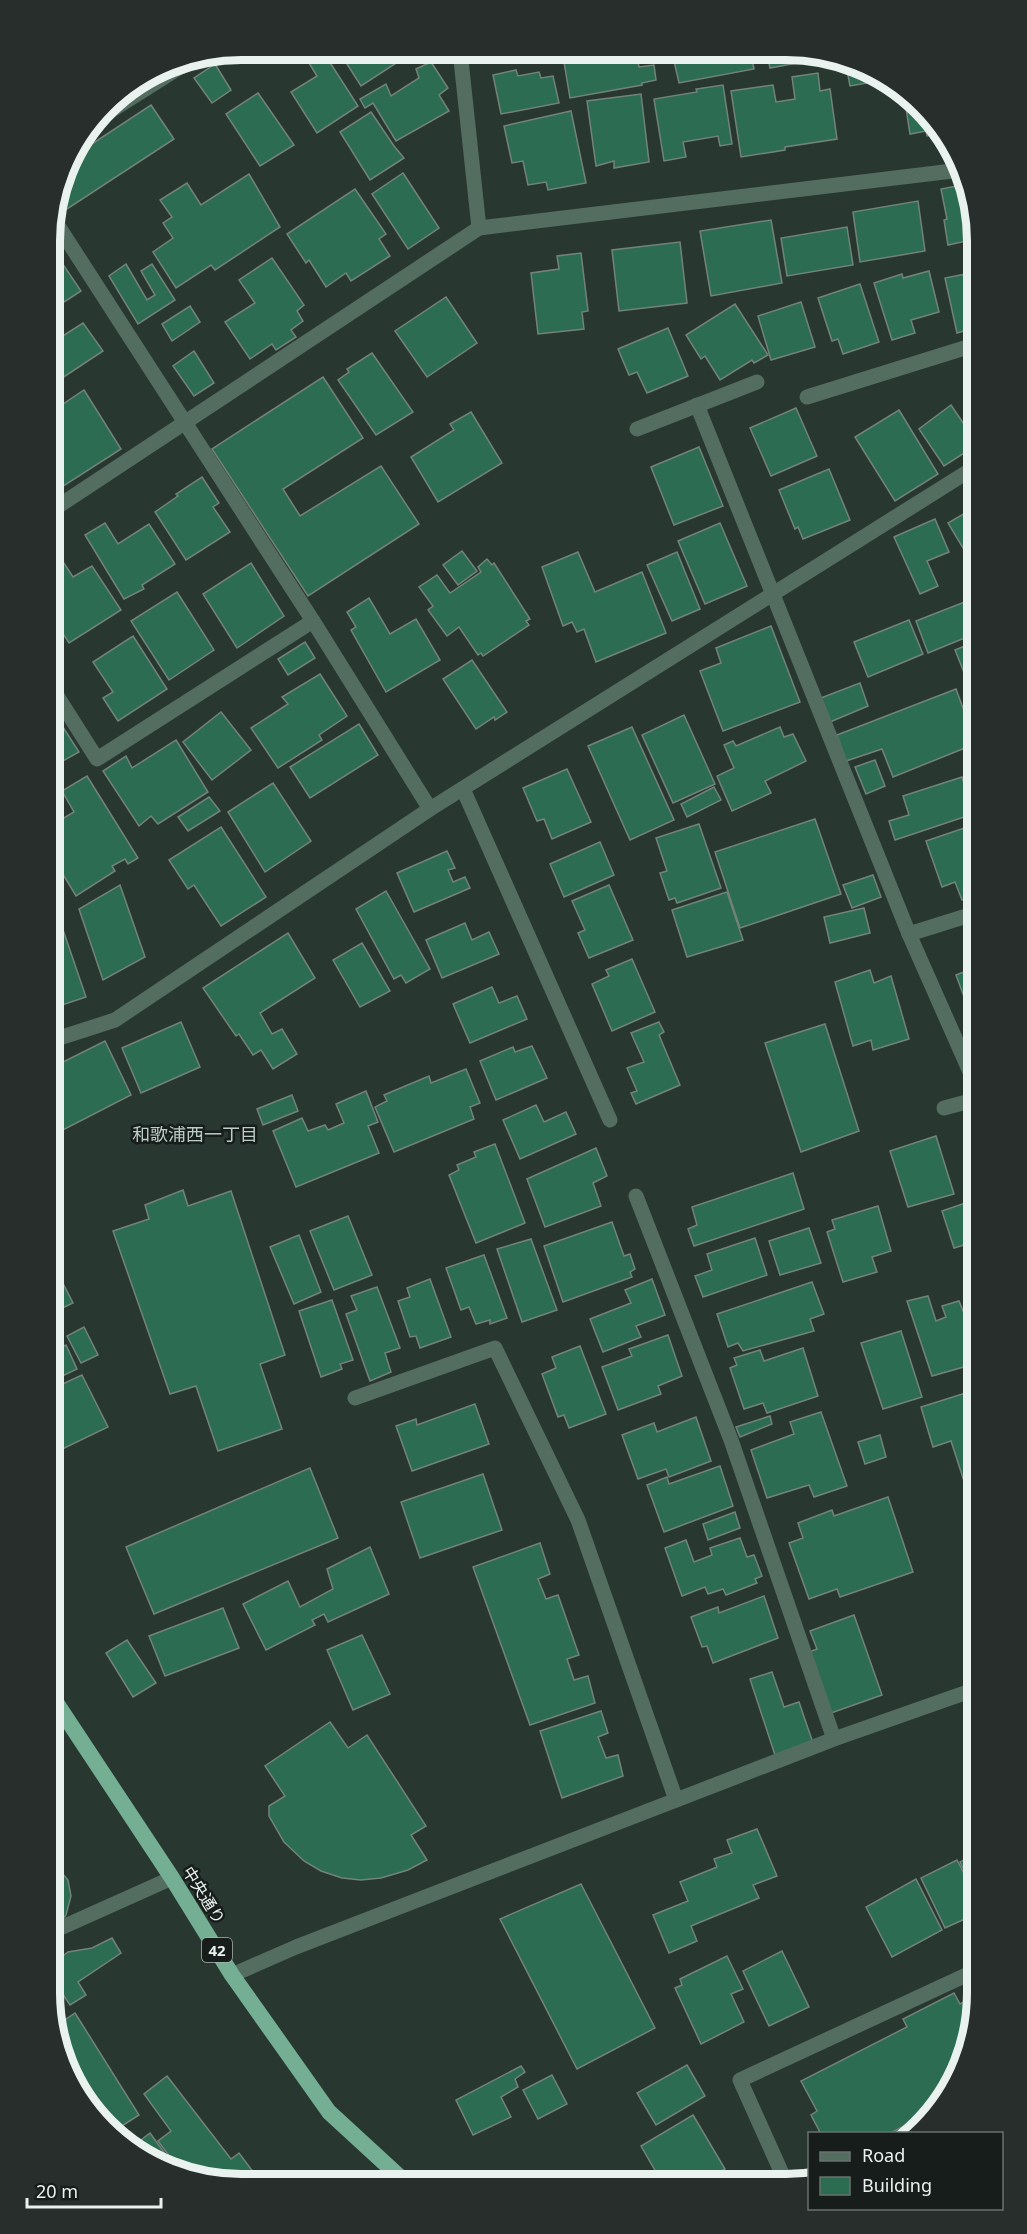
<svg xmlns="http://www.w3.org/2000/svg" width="1027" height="2234" font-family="'Noto Sans','Noto Sans JP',sans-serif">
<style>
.building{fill:#2b6c52;stroke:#73837b;stroke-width:1.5}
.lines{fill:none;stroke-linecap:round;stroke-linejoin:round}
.service{stroke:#536d61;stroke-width:15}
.minor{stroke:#536d61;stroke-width:15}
.trunk{stroke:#74af94;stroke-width:16}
.labels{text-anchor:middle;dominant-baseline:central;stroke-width:5;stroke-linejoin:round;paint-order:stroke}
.shield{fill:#161d1a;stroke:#aab2ae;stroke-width:1.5}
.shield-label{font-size:15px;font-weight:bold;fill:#e9f2ee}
.street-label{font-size:16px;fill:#e9f2ee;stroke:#161d1a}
.neighbourhood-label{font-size:18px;fill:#bbcdc4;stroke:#161d1a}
.rim{fill:none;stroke:#e9f2ee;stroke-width:8}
</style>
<rect width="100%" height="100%" fill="#293731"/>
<g class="building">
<path d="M301 50H322L358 106 317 133 291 92 317 76Z"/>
<path d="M338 50 403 51 407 56 361 86Z"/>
<path d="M623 52H636L639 67 654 65 656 80 642 83V85L570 98 564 62Z"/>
<path d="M683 52 751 53 754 69 679 83 674 61 684 59Z"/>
<path d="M767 53H823L828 57 770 68Z"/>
<path d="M431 62 448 88 439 95 449 111 396 141 373 103 365 108 360 99 386 84 391 96 419 78 416 69Z"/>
<path d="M215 64 231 90 212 103 194 78Z"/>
<path d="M846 65 879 81 850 86Z"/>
<path d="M516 70 518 76 539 72 541 78 553 76 559 103 501 114 493 75Z"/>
<path d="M818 73 820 91 830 89 837 139 785 147V150L741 157 731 91 773 85 776 102 795 99 792 77Z"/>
<path d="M723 85 732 144 720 146 718 136 683 142 686 157 664 161 654 99 697 92 696 89Z"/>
<path d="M258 93 294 145 260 166 226 114Z"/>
<path d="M641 94 649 162 614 168V161L596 166 587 101Z"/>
<path d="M151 105 174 139 64 211 57 200 69 159Z"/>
<path d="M919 105 943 133 927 136 926 131 910 134 906 108Z"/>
<path d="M571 111 586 183 548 190 546 182 528 185 523 161 512 163 504 126Z"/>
<path d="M371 112 394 146 404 158 370 180 340 132Z"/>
<path d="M403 173 439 228 408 249 372 194Z"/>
<path d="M249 174 280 227 215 270 211 265 176 288 153 252 173 238 163 223 172 217 160 200 187 183 201 205Z"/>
<path d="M967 184 971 191V240L948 245 944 220 947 219 941 189Z"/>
<path d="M355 189 386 234 379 239 390 256 351 281 346 273 326 287 309 260 306 263 287 234Z"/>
<path d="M918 201 925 251 860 262 853 212Z"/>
<path d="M771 220 782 283 711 296 700 231Z"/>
<path d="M847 227 853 265 787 276 781 238Z"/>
<path d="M680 242 687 303 619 311 612 250Z"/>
<path d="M581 253 588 311 582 312 584 329 538 334 531 273 559 269 557 256Z"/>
<path d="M272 258 304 305 297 311 303 321 291 330 296 337 276 350 272 344 250 359 225 322 255 303 239 280Z"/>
<path d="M60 260 81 291 50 311V266Z"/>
<path d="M126 264 147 300 155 295 141 271 152 264 175 300 138 324 109 276Z"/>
<path d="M929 271 939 312 911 320 915 333 892 340 874 283 902 274 903 278Z"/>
<path d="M971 273V329L957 333 945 278Z"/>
<path d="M860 284 879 342 843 354 838 339 832 341 818 298Z"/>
<path d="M446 297 477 343 427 377 395 331Z"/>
<path d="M801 302 815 347 771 360 758 316Z"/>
<path d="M735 304 768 355 754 363 752 360 720 380 705 356 701 359 686 335Z"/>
<path d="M190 306 200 322 172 341 162 324Z"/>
<path d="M83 323 103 351 50 386V344Z"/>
<path d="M668 328 688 376 647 393 637 372 629 375 618 349Z"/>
<path d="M194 351 214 383 194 396 173 366Z"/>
<path d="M372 353 413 412 376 435 338 380 349 372 347 369Z"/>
<path d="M323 377 363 438 283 489 300 516 381 466 419 524 308 596 212 449Z"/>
<path d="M84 390 121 449 51 494V412Z"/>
<path d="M951 405 972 436V448L944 466 919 429Z"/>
<path d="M796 408 817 456 771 476 750 428Z"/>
<path d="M899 410 938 474 895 501 855 437Z"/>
<path d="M471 412 502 463 438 502 411 457 454 430 450 424Z"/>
<path d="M699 447 723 506 674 525 651 467Z"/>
<path d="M829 469 850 520 803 539 798 527 795 529 779 490Z"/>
<path d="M202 477 219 503 213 507 230 532 186 560 155 512 178 496 176 494Z"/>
<path d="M972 509V563L948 523Z"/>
<path d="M935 519 949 552 927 561 938 586 920 594 894 537Z"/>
<path d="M105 523 118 544 149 524 175 564 142 585 144 589 124 599 85 535Z"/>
<path d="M720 523 747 586 705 604 678 541Z"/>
<path d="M54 548 73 577 92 566 121 610 69 643 51 615V550Z"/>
<path d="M462 551 477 571 458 585 443 565Z"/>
<path d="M578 552 595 592 642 572 666 633 596 662 584 629 577 632 572 622 563 626 542 567Z"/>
<path d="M677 552 700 609 672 621 647 565Z"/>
<path d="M487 559 492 565 494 563 530 619 526 621 529 625 483 656 481 653 478 655 459 627 447 636 428 610 433 606 419 587 437 575 450 593 481 572 478 567Z"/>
<path d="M251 563 284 616 237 648 203 594Z"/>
<path d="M177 592 214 650 169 680 131 621Z"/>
<path d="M369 598 390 634 416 619 440 660 386 692 351 630 356 627 347 612Z"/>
<path d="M972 599V635L928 653 916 621Z"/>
<path d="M909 620 923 654 868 677 854 642Z"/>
<path d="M771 626 800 702 723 731 700 671 721 663 716 648Z"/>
<path d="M133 636 167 689 118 721 103 698 113 692 93 662Z"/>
<path d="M305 642 315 658 288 675 278 659Z"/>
<path d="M972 643 973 689 971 690 955 650Z"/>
<path d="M472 660 507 712 495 720 494 717 476 729 443 679Z"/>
<path d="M320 674 347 716 319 735 322 740 278 768 251 728 288 704 282 697Z"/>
<path d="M860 683 868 706 830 722 821 698Z"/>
<path d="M956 689 967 719 973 716V752L968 754 965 748 893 777 882 749 846 761 837 735Z"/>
<path d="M52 710 79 752 52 767Z"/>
<path d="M221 712 251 750 212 780 183 742Z"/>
<path d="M684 715 715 784 673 803 642 735Z"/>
<path d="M359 724 378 755 310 798 290 767Z"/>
<path d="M632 727 674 820 630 840 588 746Z"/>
<path d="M780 727 784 737 793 734 806 761 765 781 771 793 732 811 717 776 734 768 724 745 733 741 736 746Z"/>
<path d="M176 740 208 792 158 824 151 816 139 826 103 771 126 756 132 768Z"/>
<path d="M875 760 885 786 866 794 855 767Z"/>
<path d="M567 769 591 822 552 839 544 819 537 821 523 788Z"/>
<path d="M87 776 138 858 128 864 125 859 112 866 115 871 76 896 55 861 63 857 52 839V825L74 812 62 791Z"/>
<path d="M962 777 973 814 895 840 889 821 909 815 903 796Z"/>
<path d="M273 783 311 841 265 872 228 812Z"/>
<path d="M714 787 721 800 687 817 681 804Z"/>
<path d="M209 797 220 811 188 831 178 817Z"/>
<path d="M815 819 841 894 740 928 715 852Z"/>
<path d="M699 824 721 888 677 903 675 898 669 900 660 873 667 871 656 838Z"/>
<path d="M973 825V896L962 900 955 882 942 887 926 841Z"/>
<path d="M221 827 266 897 221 926 194 885 188 889 169 860Z"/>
<path d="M600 842 614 875 564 897 550 864Z"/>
<path d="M447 851 455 868 448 870 453 882 465 877 470 888 414 912 397 873Z"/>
<path d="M873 875 881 897 852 908 843 885Z"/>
<path d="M120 885 145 957 103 980 79 909Z"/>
<path d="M609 885 633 940 589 958 578 933 585 930 572 901Z"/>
<path d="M386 891 430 969 406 983 401 975 394 979 356 909Z"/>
<path d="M727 892 743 940 687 957 672 910Z"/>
<path d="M864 908 870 933 830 943 824 917Z"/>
<path d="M59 918 86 997 53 1008 52 920Z"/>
<path d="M465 923 472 940 489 932 499 954 442 978 426 940Z"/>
<path d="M288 933 315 978 260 1013 272 1034 282 1029 297 1054 273 1069 261 1050 253 1055 239 1034 236 1036 203 988Z"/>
<path d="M362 943 390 991 360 1007 333 960Z"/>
<path d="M632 959 655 1012 612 1031 592 984 609 976 606 970Z"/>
<path d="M974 968V1012L970 1013 956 975Z"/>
<path d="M870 970 874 983 891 976 909 1039 873 1050 871 1040 853 1046 835 982Z"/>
<path d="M492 987 499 1003 517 996 527 1019 470 1043 453 1004Z"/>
<path d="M181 1022 200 1067 141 1093 122 1048Z"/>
<path d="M659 1022 664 1032 659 1035 680 1085 636 1104 631 1093 637 1091 627 1068 644 1062 631 1033Z"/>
<path d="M825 1024 859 1131 801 1152 765 1043Z"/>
<path d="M105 1041 131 1095 53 1135V1067Z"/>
<path d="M532 1046 547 1078 496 1100 480 1061 513 1047 515 1052Z"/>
<path d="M466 1069 480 1103 470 1107 474 1119 394 1152 375 1107 387 1101 384 1095 429 1076 431 1083Z"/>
<path d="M366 1091 378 1122 368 1126 379 1153 296 1187 273 1131 302 1118 308 1131 325 1125 328 1130 344 1123 336 1104Z"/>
<path d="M292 1095 298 1111 263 1125 257 1109Z"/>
<path d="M536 1105 544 1122 566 1112 576 1134 520 1159 503 1120Z"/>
<path d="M936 1136 954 1194 908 1207 890 1151Z"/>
<path d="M495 1144 525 1223 476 1243 449 1175 459 1170 457 1165 476 1157 474 1152Z"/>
<path d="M596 1148 607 1176 593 1183 601 1206 545 1227 527 1179Z"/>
<path d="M974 1151V1177L965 1155Z"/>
<path d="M793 1173 804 1209 694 1246 688 1229 697 1225 692 1207Z"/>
<path d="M183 1190 188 1206 231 1191 285 1355 260 1364 282 1429 218 1451 196 1386 170 1394 113 1231 149 1219 145 1205Z"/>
<path d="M974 1200V1242L954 1248 942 1211Z"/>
<path d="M878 1206 891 1251 872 1257 877 1272 843 1282 827 1232 835 1229 832 1220Z"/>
<path d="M348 1216 372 1275 334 1290 310 1231Z"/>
<path d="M612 1222 624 1256 630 1254 635 1269 630 1272 632 1277 563 1302 544 1246Z"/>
<path d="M809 1228 821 1263 780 1275 769 1241Z"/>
<path d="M299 1235 321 1292 294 1304 270 1247Z"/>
<path d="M755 1238 767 1275 703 1297 695 1276 712 1270 707 1254Z"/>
<path d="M531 1239 557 1310 522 1322 497 1249Z"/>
<path d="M484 1255 507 1318 490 1324V1320L476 1324 469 1307 461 1310 446 1268Z"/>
<path d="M53 1264 73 1303 54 1312Z"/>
<path d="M430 1279 451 1337 420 1348 416 1336 410 1337 398 1301 410 1297 407 1288Z"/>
<path d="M652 1279 665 1315 636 1326 641 1337 603 1352 590 1319 631 1303 625 1290Z"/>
<path d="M812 1282 824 1314 810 1319 814 1331 743 1351 738 1343 728 1347 717 1314Z"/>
<path d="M377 1287 400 1348 385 1353 391 1372 370 1381 346 1314 357 1310 351 1296Z"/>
<path d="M928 1296 936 1321 946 1317 942 1306 959 1301 966 1318 975 1315V1372L971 1365 932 1376 907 1301Z"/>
<path d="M332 1300 353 1360 340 1364 342 1369 321 1377 299 1311Z"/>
<path d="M84 1327 98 1355 81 1363 67 1336Z"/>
<path d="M901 1331 922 1397 883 1409 861 1343Z"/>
<path d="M668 1335 682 1376 658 1386 661 1394 618 1410 602 1367 632 1356 629 1349Z"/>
<path d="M66 1345 77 1369 54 1380V1351Z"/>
<path d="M580 1346 606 1414 569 1428 564 1415 558 1417 542 1374 556 1368 552 1357Z"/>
<path d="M803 1348 818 1396 767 1413 763 1403 744 1409 730 1368 737 1365 734 1358 760 1350 764 1361Z"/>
<path d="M82 1375 108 1427 54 1453V1388Z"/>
<path d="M975 1390V1515L951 1441 933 1447 921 1407Z"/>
<path d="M475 1404 489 1444 412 1471 396 1426 416 1419 417 1425Z"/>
<path d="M821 1412 847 1486 814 1497 809 1485 767 1498 751 1450 794 1434 790 1422Z"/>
<path d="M770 1416 772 1424 740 1437 736 1427Z"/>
<path d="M696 1417 711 1461 669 1477 666 1469 638 1479 622 1435 654 1423 657 1432Z"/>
<path d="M880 1435 886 1457 865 1464 858 1442Z"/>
<path d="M720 1466 733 1506 664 1532 647 1485 667 1477 669 1484Z"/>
<path d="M310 1468 338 1538 154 1614 126 1547Z"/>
<path d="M483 1474 502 1530 420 1558 401 1502Z"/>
<path d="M888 1497 913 1572 840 1597 837 1589 809 1599 789 1543 803 1538 798 1523 832 1510 834 1516Z"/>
<path d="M735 1512 740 1528 708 1540 703 1524Z"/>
<path d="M740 1538 747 1557 754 1555 762 1576 755 1579 757 1583 726 1595 723 1589 708 1594 705 1587 682 1596 665 1548 686 1540 694 1562 712 1555 710 1548Z"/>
<path d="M540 1543 550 1574 538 1579 546 1599 558 1595 579 1655 567 1659 574 1680 588 1676 595 1703 530 1725 473 1567Z"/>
<path d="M370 1547 389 1594 328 1622 324 1614 312 1620 315 1625 266 1650 243 1604 288 1581 300 1607 333 1589 327 1569Z"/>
<path d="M764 1596 778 1638 713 1663 707 1646 702 1647 691 1617 718 1607 719 1613Z"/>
<path d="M223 1608 239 1648 165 1676 149 1636Z"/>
<path d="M854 1615 882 1695 831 1713 809 1652 817 1649 810 1631Z"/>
<path d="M362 1635 390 1694 353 1710 327 1650Z"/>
<path d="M127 1640 156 1683 133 1697 106 1653Z"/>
<path d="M772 1672 784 1707 799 1702 814 1746 776 1758 750 1679Z"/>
<path d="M601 1711 608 1733 598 1737 606 1758 618 1755 623 1776 562 1798 540 1731Z"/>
<path d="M330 1722 348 1748 367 1735 426 1826 411 1835 427 1860 408 1870 381 1878 361 1880 342 1878 321 1871 304 1861 284 1842 269 1816V1806L285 1796 265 1766Z"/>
<path d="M757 1829 777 1876 753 1885 759 1898 691 1926 697 1941 669 1953 653 1915 688 1901 680 1882 717 1867 714 1859 732 1853 727 1840Z"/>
<path d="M977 1853V1895L960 1862Z"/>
<path d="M957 1860 973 1891 966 1895 971 1906 964 1910 967 1918 945 1928 921 1878Z"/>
<path d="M56 1866 68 1880 71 1896 66 1915 56 1928Z"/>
<path d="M916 1879 942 1930 892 1957 866 1907Z"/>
<path d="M581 1884 655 2028 577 2069 500 1919Z"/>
<path d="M112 1938 121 1953 78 1982 86 1995 70 2005 56 1984V1961L68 1952 92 1948Z"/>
<path d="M782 1951 809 2007 769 2026 743 1971Z"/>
<path d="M727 1956 743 1989 731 1994 744 2022 701 2044 675 1988 682 1985 680 1979Z"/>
<path d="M954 1993 960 2004 977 1995V2005L963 2066 939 2107 889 2134H821L811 2115 817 2111 801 2081 907 2027 903 2019Z"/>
<path d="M75 2013 139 2115 111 2133 82 2099 56 2043V2026Z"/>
<path d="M687 2065 705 2096 656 2125 637 2093Z"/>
<path d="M521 2066 525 2072 515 2079 518 2087 501 2097 511 2117 473 2135 456 2100Z"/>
<path d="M552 2075 567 2104 538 2119 523 2090Z"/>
<path d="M167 2076 231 2159 239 2153 260 2181H204L179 2169 158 2141 171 2131 144 2094Z"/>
<path d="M693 2115 725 2169 709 2178 660 2179 641 2146Z"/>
<path d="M150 2133 174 2166 133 2146Z"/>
</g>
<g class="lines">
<g class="service">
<path d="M807 397 971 346"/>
<path d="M697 405 909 934 973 914"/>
<path d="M637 429 757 382"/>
<path d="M909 934 974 1081"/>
<path d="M944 1108 974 1100"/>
<path d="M56 1930 172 1878"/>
</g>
<g class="minor">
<path d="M98 119 193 59"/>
<path d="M53 218 313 621"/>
<path d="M479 228 961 170"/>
<path d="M51 511 479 228 460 51"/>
<path d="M52 688 97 759 313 621 430 809"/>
<path d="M463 789 610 1120"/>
<path d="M53 1040 115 1020 430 809 972 469"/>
<path d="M636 1196 731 1440 834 1739"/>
<path d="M355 1398 495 1348 578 1520 676 1800"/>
<path d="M232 1975 296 1947 834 1739 976 1689"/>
<path d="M784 2178 740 2080 977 1970"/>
</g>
<path class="trunk" d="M55 1701 172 1878 232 1975 329 2112 403 2180"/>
</g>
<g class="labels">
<rect class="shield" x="202" y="1938" width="30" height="24" rx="4.5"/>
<g class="shield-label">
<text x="217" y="1950">42</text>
</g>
<g class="street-label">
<text transform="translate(204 1895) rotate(58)">中央通り</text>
</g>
<g class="neighbourhood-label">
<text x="195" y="1134">和歌浦西一丁目</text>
</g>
</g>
<path d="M0 0H1027V2234H0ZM241 60H786A181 181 0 0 1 967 241V1993A181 181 0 0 1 786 2174H241A181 181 0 0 1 60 1993V241A181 181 0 0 1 241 60Z" fill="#272e2b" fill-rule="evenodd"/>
<path class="rim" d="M241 60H786A181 181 0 0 1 967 241V1993A181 181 0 0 1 786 2174H241A181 181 0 0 1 60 1993V241A181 181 0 0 1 241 60Z"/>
<rect x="808" y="2132" width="195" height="78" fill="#161d1a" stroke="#6a726f" stroke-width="1.5"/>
<rect x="820" y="2152" width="30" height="9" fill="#536d61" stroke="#6a726f" stroke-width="1.5"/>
<text x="862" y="2162" font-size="18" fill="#e9f2ee">Road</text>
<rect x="820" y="2177" width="30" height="18" fill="#2b6c52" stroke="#6a726f" stroke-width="1.5"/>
<text x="862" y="2192" font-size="18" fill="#e9f2ee">Building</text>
<path d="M27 2198v9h134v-9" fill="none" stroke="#e9f2ee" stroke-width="3"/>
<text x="36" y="2198" font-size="18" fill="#e9f2ee" stroke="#161d1a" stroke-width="4.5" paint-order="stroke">20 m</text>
</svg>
